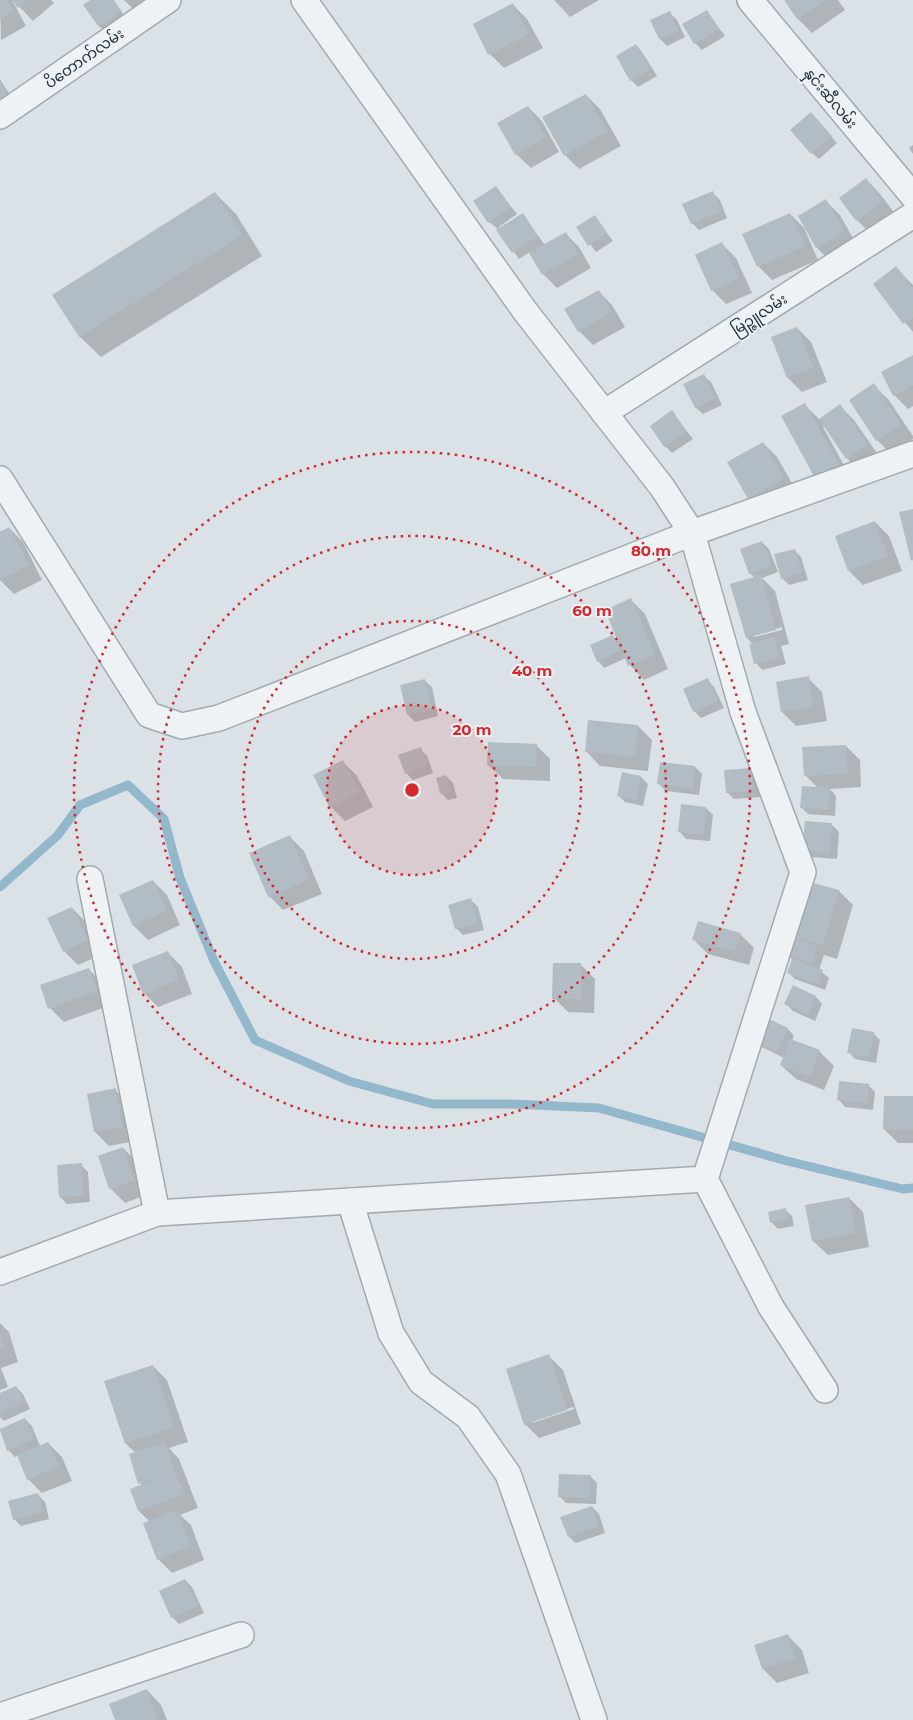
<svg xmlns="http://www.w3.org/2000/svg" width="913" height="1720" font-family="Montserrat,'Noto Sans Myanmar',sans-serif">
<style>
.shadow{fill:#0003;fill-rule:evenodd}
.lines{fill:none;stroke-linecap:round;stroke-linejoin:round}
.stream{stroke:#93b8cb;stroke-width:9}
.building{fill:#b2bcc4}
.minor-casing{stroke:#a0aab1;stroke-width:28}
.minor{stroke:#eef2f5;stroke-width:25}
.ring{fill:none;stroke:#d62828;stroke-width:2.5;stroke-dasharray:2.5 5}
.labels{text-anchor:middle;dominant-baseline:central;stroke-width:4;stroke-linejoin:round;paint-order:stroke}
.street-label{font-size:15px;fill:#24323e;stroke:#ebf1f5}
.centre{fill:#d62828;stroke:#ebf1f5;stroke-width:2.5}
.ring-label{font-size:15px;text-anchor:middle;font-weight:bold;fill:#d62828;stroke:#ebf1f5;stroke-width:4;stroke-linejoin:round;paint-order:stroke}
</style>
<rect width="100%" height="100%" fill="#dbe2e7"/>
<g class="shadow">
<path d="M0 0H12L26 26 1 40Z"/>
<path d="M13 0H51L54 3 33 21Z"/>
<path d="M92 0H114L127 20 106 33 100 27Z"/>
<path d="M124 0H145L134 10Z"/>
<path d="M554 0H599L570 17Z"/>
<path d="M786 0H838L845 10 812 33 798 19Z"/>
<path d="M513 5 527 19 543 48 504 68 490 54Z"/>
<path d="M707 12 725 36 702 50 695 43Z"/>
<path d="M670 13 677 20 685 37 667 46 660 39 652 20Z"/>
<path d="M636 45 642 52 657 76 638 87 631 80 617 56Z"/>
<path d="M0 80 16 103 0 110Z"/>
<path d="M586 95 600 109 621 146 579 169 565 155Z"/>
<path d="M528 107 542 121 559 152 531 168 516 154Z"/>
<path d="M818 121 837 143 819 159 812 153Z"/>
<path d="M913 145V154L909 148Z"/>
<path d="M866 179 880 194 896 215 871 234 857 220Z"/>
<path d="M495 187 517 214 499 227 500 229 522 214 545 245 565 233 579 247 591 268 557 288 543 274 530 252 519 259 497 228 489 222Z"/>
<path d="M215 193 236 214 262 256 101 357 80 337 54 295Z"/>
<path d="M713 193 720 200 727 218 699 230 692 223Z"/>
<path d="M826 201 840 215 858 247 831 262 817 248 799 216Z"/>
<path d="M790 214 804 228 818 260 772 280 758 266Z"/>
<path d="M595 217 613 241 596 252 578 228Z"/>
<path d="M722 244 736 258 752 293 726 304 712 290Z"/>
<path d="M896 268 913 285V332L874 284Z"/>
<path d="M598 291 612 305 625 327 593 345 579 331Z"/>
<path d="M797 328 811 342 827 382 802 392 788 378 772 338Z"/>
<path d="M913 357V406L908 409 894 395Z"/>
<path d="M704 376 711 382 722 405 703 414 696 408 685 385Z"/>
<path d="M873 385 888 399 913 436V439L891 454 877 440Z"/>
<path d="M805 405 820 420 840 406 854 420 881 459 861 473 847 458 825 426 823 427 852 480 830 492Z"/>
<path d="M672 412 693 439 672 453 665 446Z"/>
<path d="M763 443 777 457 797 492 764 512 749 498Z"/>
<path d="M875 522 889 536 902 571 863 585 849 571 836 537Z"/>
<path d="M9 528 23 542 42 580 14 594 0 580V530L1 532Z"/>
<path d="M762 542 769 549 778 572 762 578 775 591 789 644 781 646 786 664 762 670 756 663 753 644 747 638 755 578 750 573ZM782 627V630L754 637V635Z"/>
<path d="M794 550 801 557 808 580 789 585 782 578Z"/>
<path d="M631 600 645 614 668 669 644 680 630 665 626 658 604 668 598 661 613 637 621 644Z"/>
<path d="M808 678 822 692 827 721 796 726 782 712Z"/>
<path d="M707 680 714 687 724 708 701 718 694 711Z"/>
<path d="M425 681 432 687 438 716 415 722 408 715 402 686Z"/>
<path d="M638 726 652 740 648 771 600 766 586 751Z"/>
<path d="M536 745 550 759V781L503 779 488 765Z"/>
<path d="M846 746 860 760 861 787 830 789 836 796 835 816 808 814 801 807 818 788 805 775Z"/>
<path d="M420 749 427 756 433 773 413 780 406 773Z"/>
<path d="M343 762 357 776 373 807 345 821 331 807Z"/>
<path d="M695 767 702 774 699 795 666 791 659 784Z"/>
<path d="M751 769 758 776 760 797 734 799 727 792Z"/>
<path d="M623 774 641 777 648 784 643 806 625 802 618 795Z"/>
<path d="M446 776 453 783 457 798 448 800 441 793Z"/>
<path d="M706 808 713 815 710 841 686 839 680 832Z"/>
<path d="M832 825 839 832 837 859 811 857 804 850Z"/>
<path d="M290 837 304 851 322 894 283 910 269 896Z"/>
<path d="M153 881 167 895 180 925 148 940 134 926 120 895Z"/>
<path d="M806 882 839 891 853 905 837 959 824 955 819 970 829 978 825 990 795 979 788 972 793 960 785 952Z"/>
<path d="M471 900 478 907 484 930 463 935 456 928Z"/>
<path d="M72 908 86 922 101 955 78 965 64 951Z"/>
<path d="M740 934 754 948 749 965 708 954 694 940Z"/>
<path d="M168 953 182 967 192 994 158 1007 144 993Z"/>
<path d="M580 964 595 979 594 1013 568 1012 554 998Z"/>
<path d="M88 969 103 983 111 1005 64 1022 50 1008Z"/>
<path d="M816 997 822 1004 815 1021 793 1011 786 1004Z"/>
<path d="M766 1019 788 1029 794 1036 792 1041 820 1052 834 1066 824 1090 796 1079 781 1065 784 1058 762 1047 756 1041Z"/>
<path d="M873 1033 880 1040 876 1063 855 1059 849 1052Z"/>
<path d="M868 1085 875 1092 873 1110 845 1107 839 1100Z"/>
<path d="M115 1090 129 1104 136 1141 109 1146 95 1132Z"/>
<path d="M913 1097V1143H898L884 1129Z"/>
<path d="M123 1148 137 1162 148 1194 125 1203 111 1189 99 1156Z"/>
<path d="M81 1165 88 1172 90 1202 67 1204 60 1197Z"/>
<path d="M849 1198 863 1212 869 1247 828 1255 813 1241Z"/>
<path d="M785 1210 792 1216 794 1226 778 1229 771 1222Z"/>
<path d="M0 1323 9 1332 18 1362 1 1368 8 1387 0 1390Z"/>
<path d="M549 1356 563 1370 581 1424 539 1438 525 1424ZM573 1407 574 1409 532 1423V1421Z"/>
<path d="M153 1366 167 1380 188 1442 169 1448 179 1459 198 1508 180 1515 191 1525 204 1560 172 1573 158 1559 150 1522 139 1511 132 1490 142 1486 140 1483 136 1453 126 1444 106 1382Z"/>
<path d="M16 1387 23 1394 30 1409 4 1421 0 1417V1395Z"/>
<path d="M25 1419 32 1426 40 1446 48 1443 62 1457 72 1481 42 1493 28 1479 18 1455 15 1457 8 1450 0 1430Z"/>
<path d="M590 1476 597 1483 596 1504 566 1503 559 1496Z"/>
<path d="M38 1495 45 1502 49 1519 21 1526 14 1519Z"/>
<path d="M592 1507 599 1514 605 1533 576 1543 569 1537Z"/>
<path d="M185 1580 192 1587 204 1613 179 1624 172 1617Z"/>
<path d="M788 1636 802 1650 809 1673 777 1683 763 1669Z"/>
<path d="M147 1690 161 1705 167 1720H116Z"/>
</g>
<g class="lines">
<path class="stream" d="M0 887 58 835 80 805 128 785 164 819 180 878 214 961 255 1040 349 1081 433 1104H512L599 1108 787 1161 903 1189 913 1188"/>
</g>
<g class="building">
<path d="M0 0H6L13 11 0 19Z"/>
<path d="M12 0H27L18 8Z"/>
<path d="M90 0H113L121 12 99 27 83 5Z"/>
<path d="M784 0H825L797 19Z"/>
<path d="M513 3 529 34 488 55 473 24Z"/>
<path d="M707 10 719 29 694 44 682 24Z"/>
<path d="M670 11 679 31 659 39 650 20Z"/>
<path d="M636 44 651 69 630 81 616 56Z"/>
<path d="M0 79 10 96 0 102Z"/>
<path d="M586 94 607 132 564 156 542 117Z"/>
<path d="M528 106 546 137 515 155 497 123Z"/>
<path d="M811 112 832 136 811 154 790 130Z"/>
<path d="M866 178 883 201 856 221 839 198Z"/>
<path d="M496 186 511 207 488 223 473 201Z"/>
<path d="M713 191 722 211 691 224 682 204Z"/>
<path d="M215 192 242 235 79 337 52 295Z"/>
<path d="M826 199 845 232 816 248 798 216Z"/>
<path d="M523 213 538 236 512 253 496 230Z"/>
<path d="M790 213 805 246 757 267 742 234Z"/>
<path d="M595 215 607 233 588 246 576 227Z"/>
<path d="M566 232 578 254 542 275 529 253Z"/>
<path d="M722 242 739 278 711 291 695 255Z"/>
<path d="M896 266 913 288V317L903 324 873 284Z"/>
<path d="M599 290 612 312 578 332 564 309Z"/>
<path d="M797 327 814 368 787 378 771 337Z"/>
<path d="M913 355V385L893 396 881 372Z"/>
<path d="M704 374 716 398 695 408 683 384Z"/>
<path d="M874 383 901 424 876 441 849 400Z"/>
<path d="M805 403 839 465 815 478 781 416Z"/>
<path d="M840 404 868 445 846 459 819 419Z"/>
<path d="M672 410 687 432 664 447 650 426Z"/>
<path d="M763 442 784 478 748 499 727 462Z"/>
<path d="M913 509V560L911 561 899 512Z"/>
<path d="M875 521 888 556 848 571 835 536Z"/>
<path d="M9 527 29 565 0 580V532Z"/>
<path d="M762 541 772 566 749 574 740 549Z"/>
<path d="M795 549 802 573 781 579 774 554Z"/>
<path d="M761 575 776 630 746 638 730 584Z"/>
<path d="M631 598 655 655 628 666 605 610Z"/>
<path d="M613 635 620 651 597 662 590 645Z"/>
<path d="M774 637 780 657 754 664 749 644Z"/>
<path d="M809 676 813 707 781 712 776 682Z"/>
<path d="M708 678 718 701 693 712 683 689Z"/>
<path d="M425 679 432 709 407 715 400 685Z"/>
<path d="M588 720 638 725 635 757 585 752Z"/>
<path d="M488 742 537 744 536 767 487 765Z"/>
<path d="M846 745 848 774 804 776 802 747Z"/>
<path d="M421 747 427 766 405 774 398 755Z"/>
<path d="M343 760 360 792 330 808 313 775Z"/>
<path d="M660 762 695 766 693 789 657 784Z"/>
<path d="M752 768 753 791 726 793 724 770Z"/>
<path d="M622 772 641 776 636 800 617 796Z"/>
<path d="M446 775 451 792 440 794 436 778Z"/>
<path d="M802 786 830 788 828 810 800 808Z"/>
<path d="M681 804 706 807 704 835 678 832Z"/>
<path d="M805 821 832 823 830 853 802 851Z"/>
<path d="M290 835 309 880 268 897 249 853Z"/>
<path d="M153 880 167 911 133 926 119 895Z"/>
<path d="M806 881 839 890 823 945 793 937 818 947 812 963 783 953Z"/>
<path d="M471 898 478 923 455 929 448 905Z"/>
<path d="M72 907 88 940 63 952 47 918Z"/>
<path d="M698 921 741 933 735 952 692 940Z"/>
<path d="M168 951 179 980 143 994 132 965Z"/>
<path d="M792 959 823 970 818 984 787 973Z"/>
<path d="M553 963H581V999H552Z"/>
<path d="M89 968 97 991 48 1009 40 985Z"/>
<path d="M793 985 816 996 808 1015 784 1004Z"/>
<path d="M765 1017 788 1028 777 1052 754 1041Z"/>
<path d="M852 1028 874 1032 869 1057 847 1053Z"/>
<path d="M790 1039 820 1050 810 1077 780 1065Z"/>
<path d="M839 1081 869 1084 867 1103 837 1100Z"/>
<path d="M116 1088 123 1127 94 1132 87 1094Z"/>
<path d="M884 1096H913V1130L883 1129Z"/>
<path d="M123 1147 134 1180 109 1189 98 1156Z"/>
<path d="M82 1163 83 1196 59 1197 57 1165Z"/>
<path d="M849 1197 856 1233 812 1241 805 1205Z"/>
<path d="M786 1208 788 1219 770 1223 768 1212Z"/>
<path d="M0 1334 5 1348 0 1350Z"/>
<path d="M549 1354 567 1410 524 1425 506 1369Z"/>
<path d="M153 1365 174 1427 125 1444 104 1381Z"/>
<path d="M16 1386 24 1402 0 1413V1393Z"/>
<path d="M25 1418 34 1439 7 1451 0 1429Z"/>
<path d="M48 1442 59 1466 27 1480 17 1455Z"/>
<path d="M165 1443 175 1473 185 1494 138 1511 130 1489 164 1476 138 1484 129 1454Z"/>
<path d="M559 1474 591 1475 590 1498 558 1497Z"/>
<path d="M38 1493 43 1512 13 1520 8 1501Z"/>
<path d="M592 1506 599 1526 568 1537 560 1517Z"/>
<path d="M177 1510 191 1546 157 1560 143 1523Z"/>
<path d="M185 1579 198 1606 171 1618 159 1591Z"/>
<path d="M788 1634 796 1658 762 1669 754 1645Z"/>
<path d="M147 1689 158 1718 151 1720H115L109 1704Z"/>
</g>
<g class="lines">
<g class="minor-casing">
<g id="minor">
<path d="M750 0 913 196"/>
<path d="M0 116 168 0"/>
<path d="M604 413 913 215"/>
<path d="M0 479 149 715 182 726 219 718 692 533 913 454"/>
<path d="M90 879 157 1213"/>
<path d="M705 1179 771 1307 825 1390"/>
<path d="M350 1201 391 1333 421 1382 468 1417 508 1474 594 1720"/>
<path d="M0 1272 157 1213 705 1179 803 872 743 712 692 533 662 487 525 311 304 0"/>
<path d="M0 1716 241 1635"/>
</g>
</g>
<use href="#minor" class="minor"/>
</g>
<circle cx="412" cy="790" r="85" fill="#d62828" fill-opacity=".12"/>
<g class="ring">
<circle cx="412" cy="790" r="85"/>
<circle cx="412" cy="790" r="169"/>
<circle cx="412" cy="790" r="254"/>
<circle cx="412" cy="790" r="338"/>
</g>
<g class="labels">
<g class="street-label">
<text transform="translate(84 58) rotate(-35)">ပိတောက်လမ်း</text>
<text transform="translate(831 98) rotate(50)">နှင်းဆီလမ်း</text>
<text transform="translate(759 314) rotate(-33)">မြဉ္ဇူလမ်း</text>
</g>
</g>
<circle cx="412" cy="790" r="8" class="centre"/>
<g class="ring-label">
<text x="651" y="556">80 m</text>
<text x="592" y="616">60 m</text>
<text x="532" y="676">40 m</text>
<text x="472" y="735">20 m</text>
</g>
</svg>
